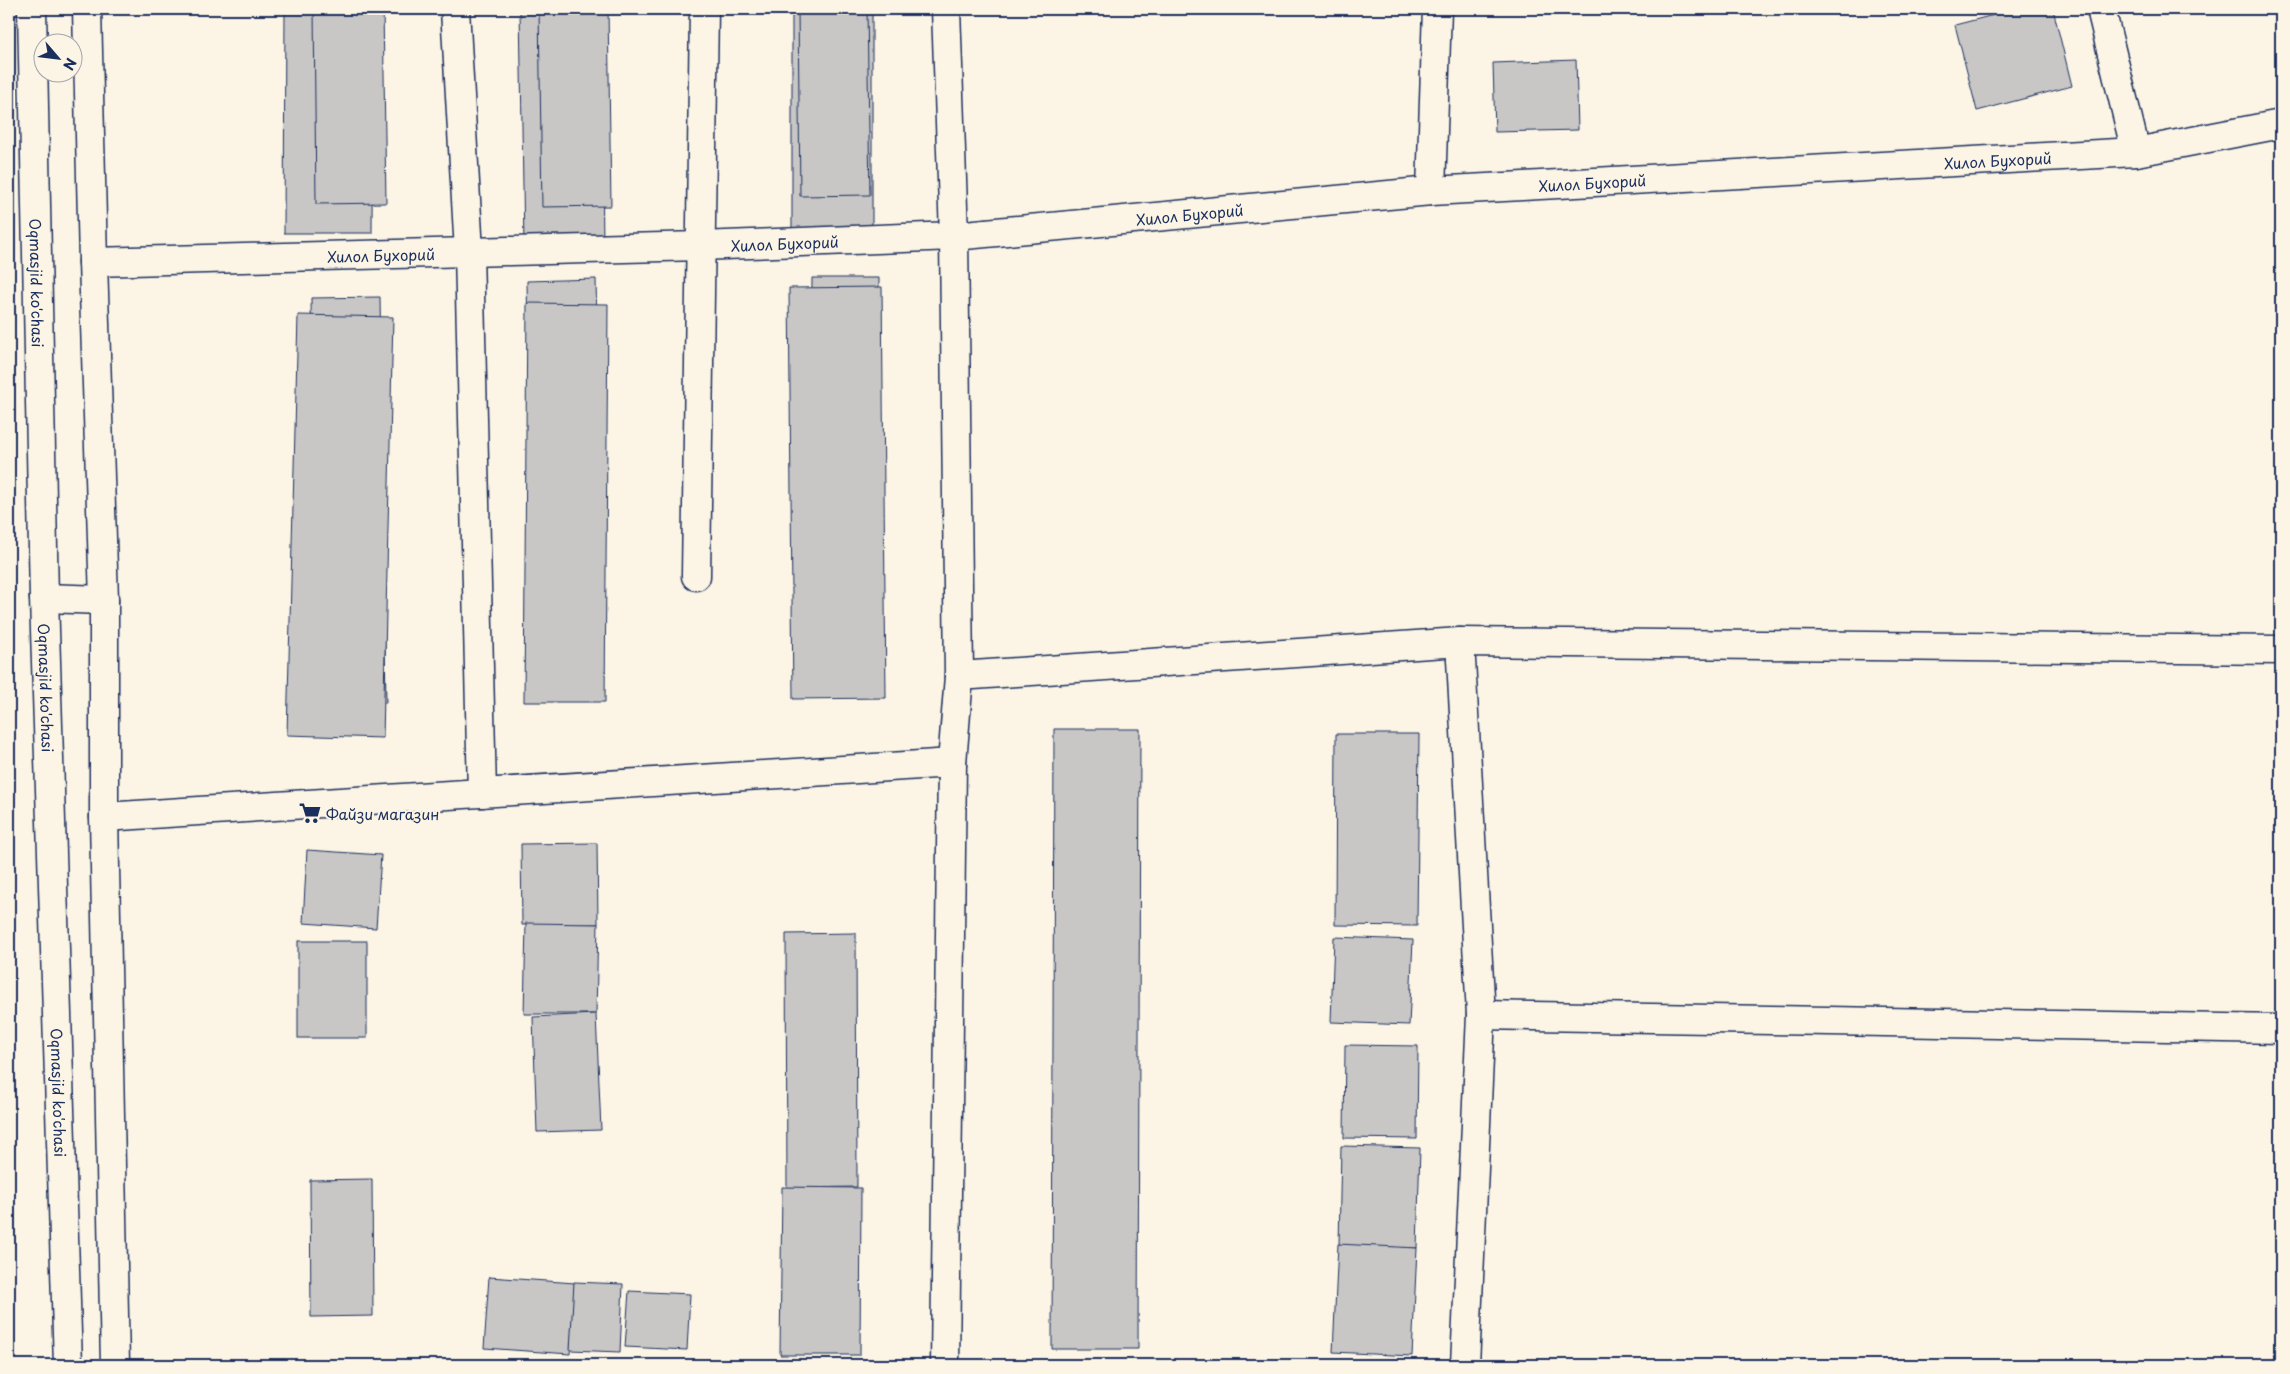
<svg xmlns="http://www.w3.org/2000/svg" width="2290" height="1374" font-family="'Playpen Sans',sans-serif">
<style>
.building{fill:#c8c7c6;stroke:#1b2f5e}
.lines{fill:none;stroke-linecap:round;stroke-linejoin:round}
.minor-casing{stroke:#1b2f5e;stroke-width:31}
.secondary-casing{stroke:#1b2f5e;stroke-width:31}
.minor{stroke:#fcf5e5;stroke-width:28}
.secondary{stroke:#fcf5e5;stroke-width:28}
.labels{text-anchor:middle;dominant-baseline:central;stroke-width:4;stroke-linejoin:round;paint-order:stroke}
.street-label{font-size:15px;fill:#1b2f5e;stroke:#fcf5e5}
.poi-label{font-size:15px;fill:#1b2f5e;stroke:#fcf5e5;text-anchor:start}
</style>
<rect width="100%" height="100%" fill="#fcf5e5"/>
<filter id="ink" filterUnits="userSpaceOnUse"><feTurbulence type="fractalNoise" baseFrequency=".02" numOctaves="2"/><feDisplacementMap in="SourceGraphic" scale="10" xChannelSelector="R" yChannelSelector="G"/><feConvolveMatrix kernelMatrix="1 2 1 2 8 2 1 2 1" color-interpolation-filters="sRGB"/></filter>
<g filter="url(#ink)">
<g class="building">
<path d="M285 9H373L372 233H284Z"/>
<path d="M314 9H383L386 203 316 204Z"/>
<path d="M520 9H600L603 243 524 245Z"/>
<path d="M539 9H608L611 206 542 207Z"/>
<rect x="792" y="9" width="80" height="219"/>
<path d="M798 9H867L870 195 800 196Z"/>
<path d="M2017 9H2053L2072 86 1977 111 1955 25Z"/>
<path d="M1576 60 1578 130 1495 132 1493 63Z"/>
<path d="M812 278H879L877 658H810Z"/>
<path d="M596 279 603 656 534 658 527 281Z"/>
<path d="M882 287 886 698 793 699 789 288Z"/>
<path d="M380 297 386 703 316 704 311 298Z"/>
<path d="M527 303 608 304 605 702H524Z"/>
<path d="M298 315 393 317 383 738 287 735Z"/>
<path d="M1054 729H1140L1138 1349H1052Z"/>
<path d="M1336 734H1419L1417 926 1335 925Z"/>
<path d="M597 843 598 924 522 925 521 844Z"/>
<path d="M307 850 381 855 376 928 303 923Z"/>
<path d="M526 923 598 924 596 1014H524Z"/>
<path d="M856 933 857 1187 787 1188 786 934Z"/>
<path d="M1334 937 1413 940 1409 1025 1331 1022Z"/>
<rect x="298" y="941" width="69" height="97"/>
<path d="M596 1014 601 1130 537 1132 533 1017Z"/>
<path d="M1345 1045 1418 1046 1417 1139 1344 1138Z"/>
<path d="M1341 1146 1420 1148 1417 1248 1339 1246Z"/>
<path d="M372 1179 373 1316 311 1317 310 1180Z"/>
<path d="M782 1187 861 1188 860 1355H780Z"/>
<path d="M1338 1244 1417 1248 1412 1356 1333 1352Z"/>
<path d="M489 1277 575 1283 570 1354 484 1348Z"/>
<path d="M574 1282 623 1284 620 1352 570 1350Z"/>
<path d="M629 1291 690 1294 687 1350 625 1347Z"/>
</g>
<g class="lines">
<g class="minor-casing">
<g id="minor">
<path d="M455 9 469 252 482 793"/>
<path d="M2101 9 2136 152"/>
<path d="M1431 191 1437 9"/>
<path id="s1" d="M93 262 700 246 954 236 1431 191 2136 152 2281 124"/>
<path d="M696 576 704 9"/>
<path d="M1460 642 1481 1015 1465 1365"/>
<path d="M959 676 1460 642 2281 650"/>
<path d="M104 817 952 763"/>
<path d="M1481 1015 2281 1029"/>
<path d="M945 1365 952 763 959 676 954 236 946 9"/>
</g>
</g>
<g class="secondary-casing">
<g id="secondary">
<path id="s2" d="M32 9 44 598 68 1365"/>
<path d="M87 9 93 262 104 600V817L115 1365"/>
<path d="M44 598 104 600"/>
</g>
</g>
<use href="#minor" class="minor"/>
<use href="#secondary" class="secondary"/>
</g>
</g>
<defs>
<g id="supermarket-bare" transform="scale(1.725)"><path d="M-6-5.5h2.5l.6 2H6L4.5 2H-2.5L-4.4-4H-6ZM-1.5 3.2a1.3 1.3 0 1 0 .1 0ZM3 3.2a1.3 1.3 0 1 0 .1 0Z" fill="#1b2f5e" stroke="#fcf5e5" stroke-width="2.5" paint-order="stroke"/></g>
</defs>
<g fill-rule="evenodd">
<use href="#supermarket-bare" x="310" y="813"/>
</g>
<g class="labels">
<g class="street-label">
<text stroke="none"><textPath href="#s1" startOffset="1908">Хилол Бухорий</textPath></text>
<text stroke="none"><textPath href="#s1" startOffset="1502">Хилол Бухорий</textPath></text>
<text stroke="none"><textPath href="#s1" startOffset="1098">Хилол Бухорий</textPath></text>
<text stroke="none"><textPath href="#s1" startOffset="692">Хилол Бухорий</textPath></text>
<text stroke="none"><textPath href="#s1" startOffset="288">Хилол Бухорий</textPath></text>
<text stroke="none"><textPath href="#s2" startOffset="274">Oqmasjid ko'chasi</textPath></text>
<text stroke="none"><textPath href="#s2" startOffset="679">Oqmasjid ko'chasi</textPath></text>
<text stroke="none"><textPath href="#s2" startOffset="1084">Oqmasjid ko'chasi</textPath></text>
</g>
<g class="poi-label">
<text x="326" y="813">Файзи магазин</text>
</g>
</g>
<rect width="2290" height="1374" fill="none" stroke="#fcf5e5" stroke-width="30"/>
<rect x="15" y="15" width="2260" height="1344" fill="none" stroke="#1b2f5e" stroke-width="2" filter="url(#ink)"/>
<g transform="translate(58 58) rotate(118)"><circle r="24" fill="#fcf5e5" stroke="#a2a6af"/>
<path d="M0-4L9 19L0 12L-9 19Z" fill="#1b2f5e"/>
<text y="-8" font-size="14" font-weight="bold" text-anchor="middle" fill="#1b2f5e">N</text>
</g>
</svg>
